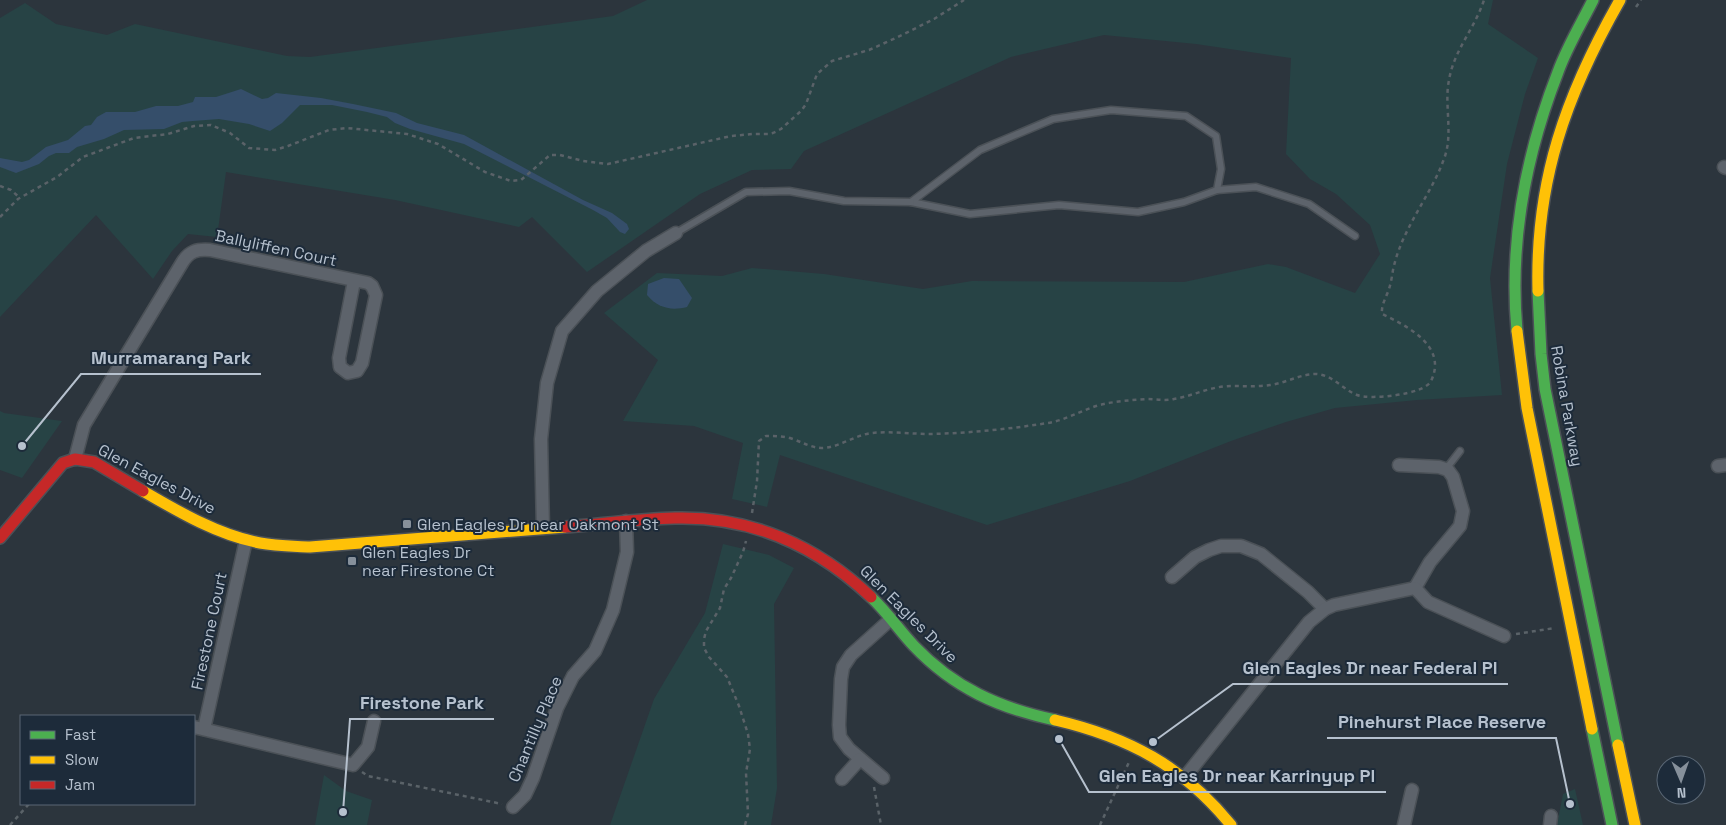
<svg xmlns="http://www.w3.org/2000/svg" width="1726" height="825" font-family="'Space Grotesk',sans-serif">
<style>
.green{fill:#274345}
.water{fill:#354e6a}
.lines{fill:none;stroke-linecap:round;stroke-linejoin:round}
.lane-casing{stroke:#4b5157;stroke-width:9}
.street-casing{stroke:#4b5157;stroke-width:15}
.fast-casing{stroke:#4b5157;stroke-width:14}
.slow-casing{stroke:#4b5157;stroke-width:14}
.jam-casing{stroke:#4b5157;stroke-width:14}
.path{stroke:#5a6268;stroke-width:2.5;stroke-dasharray:4 4;stroke-linecap:butt}
.lane{stroke:#5d636b;stroke-width:6}
.street{stroke:#5d636b;stroke-width:12}
.fast{stroke:#4caf50;stroke-width:11}
.slow{stroke:#ffc107;stroke-width:11}
.jam{stroke:#c62828;stroke-width:11}
.poi-dot{fill:#86909b;stroke:#1d2b3a;stroke-width:2}
.labels{text-anchor:middle;dominant-baseline:central;stroke-width:4;stroke-linejoin:round;paint-order:stroke}
.street-label{font-size:16px;fill:#b6c1ce;stroke:#1d2b3a}
.poi-label{font-size:16px;fill:#b6c1ce;stroke:#1d2b3a;text-anchor:start}
.leader{fill:none;stroke:#b6c1ce;stroke-width:2}
.callout-dot{fill:#b6c1ce;stroke:#1d2b3a;stroke-width:2}
.callout-label{font-size:18px;text-anchor:middle;font-weight:bold;fill:#b6c1ce;stroke:#1d2b3a;stroke-width:4;stroke-linejoin:round;paint-order:stroke}
</style>
<rect width="100%" height="100%" fill="#2c353d"/>
<g class="green">
<path d="M647 0H1493L1488 24 1538 58 1525 94 1507 164 1490 278 1502 395 1417 400 1335 408 1286 422 1231 441 1130 481 987 525 780 455 767 507 732 499 743 443 694 426 623 421 658 360 604 313 657 273 722 276 752 268 824 274 923 289 972 281 1184 282 1268 264 1286 267 1355 293 1380 254 1370 225 1336 194 1310 179 1286 154 1291 58 1196 44 1104 35 1011 57 804 151 791 169 752 170 700 194 587 272 532 217 519 227 395 200 226 172 217 237 188 234 172 251 153 279 96 215 0 317V18L25 3 56 24 107 35 135 24 287 56 310 57 613 16Z"/>
<path d="M0 411 4 413 62 421 22 478 0 470Z"/>
<path d="M723 544 769 555 794 568 774 604 777 788 771 825H610L654 699 705 613Z"/>
<path d="M324 775 346 791 372 800 367 825H315Z"/>
<path d="M1575 789 1583 825H1557L1563 794Z"/>
</g>
<g class="water">
<path d="M241 89 262 99 268 98 276 93 321 98 353 104 396 113 417 123 464 135 583 200 612 213 627 224 629 229 625 234 620 232 607 218 593 210 464 144 410 129 395 123 387 117 367 112 332 105H300L282 123 270 131 249 124 219 119 193 121 182 122 164 129 124 130 104 139 77 147 69 153H56L49 156 39 164 16 173 0 167V158L22 162 29 160 46 147 68 140 85 126 91 125 97 117 106 112H135L156 106H178L193 102 195 97H216Z"/>
<path d="M664 278 679 279 692 298 687 307C671 311 658 308 647 295L648 284Z"/>
</g>
<g class="lines">
<g class="lane-casing">
<g id="lane">
<path d="M1111 110 1186 116 1216 136 1221 169 1217 190 1184 202 1138 212 1059 205 970 214 911 202 980 150 1053 119Z"/>
<path d="M1217 190 1256 187 1309 204 1355 236"/>
<path d="M676 233 746 192 789 191 844 201 911 202"/>
<path d="M1446 469 1460 451"/>
</g>
</g>
<g class="street-casing">
<g id="street">
<path d="M1724 167 1726 168"/>
<path d="M75 459 84 425 182 263C189 251 197 249 210 250L368 283 372 286 376 295 362 363 357 371 348 373 340 367 339 358 354 281"/>
<path d="M1399 465 1439 467 1448 470 1453 477 1463 511 1460 526 1430 562 1415 588"/>
<path d="M1718 466 1726 465"/>
<path d="M543 528 541 439 547 383 562 331 597 291 646 251 676 233"/>
<path d="M1172 577 1195 557 1209 550 1221 546H1241L1261 554 1308 592 1325 609"/>
<path d="M194 727 353 765 368 747 374 721"/>
<path d="M204 729 246 540"/>
<path d="M1185 777 1309 622 1325 609 1334 605 1415 588 1428 602 1504 636"/>
<path d="M883 778 849 749 840 737 839 725 841 679 843 667 851 655 891 619"/>
<path d="M842 779 860 759"/>
<path d="M513 807 525 795 533 778 557 708 573 676 595 651 613 610 627 552 626 521"/>
<path d="M1404 825 1412 790"/>
<path d="M1550 825 1551 816"/>
</g>
</g>
<g class="fast-casing">
<g id="fast">
<path d="M1538 291 1541 354 1545 389 1618 745"/>
<path d="M1517 331C1509 243 1526 154 1558 72 1567 47 1581 24 1593 0"/>
<path d="M871 597C887 612 899 630 914 646 954 688 999 708 1055 720"/>
<path d="M1592 729 1612 825"/>
</g>
</g>
<g class="slow-casing">
<g id="slow">
<path d="M1538 291C1535 181 1566 95 1620 0"/>
<path d="M1517 331 1527 408 1592 729"/>
<path d="M143 491C179 512 218 535 260 543 276 546 293 546 310 547L565 527"/>
<path d="M1055 720C1128 737 1183 766 1231 825"/>
<path d="M1618 745 1635 825"/>
</g>
</g>
<g class="jam-casing">
<g id="jam">
<path d="M565 527C602 524 639 519 675 518 751 516 817 546 871 597"/>
<path d="M0 538 63 463 75 459 94 462 143 491"/>
</g>
</g>
<g class="path">
<path d="M1636 7 1641 0"/>
<path d="M0 186 11 190 20 198"/>
<path d="M0 217 18 199 57 177 83 157 134 138 168 134 194 126 211 125 230 133 249 148 275 150 288 146 329 130 347 128 407 134 438 144 485 172 511 181 521 180 550 155H560L583 161 608 164 731 136 753 134H768L773 133 781 129 801 111 806 104 817 74 832 61 869 50 898 37 934 19 964 0"/>
<path d="M752 513 757 481 759 441 766 436C774 436 782 436 790 438 802 442 811 448 823 448 840 447 855 435 872 433 891 431 911 434 931 434 970 433 1009 429 1048 423 1067 420 1085 408 1104 404 1118 401 1132 400 1147 399 1156 399 1165 401 1174 399 1193 396 1211 386 1231 386 1244 386 1257 387 1270 385 1286 383 1300 374 1316 374 1333 375 1342 389 1357 395 1370 400 1424 395 1431 381 1448 346 1407 326 1382 314 1381 305 1386 298 1389 289 1391 283 1392 276 1393 270 1402 227 1432 195 1445 156 1453 132 1444 104 1449 80 1454 50 1475 28 1484 0"/>
<path d="M1516 634 1555 628"/>
<path d="M362 772 368 776 502 804"/>
<path d="M874 787 881 825"/>
<path d="M10 825 29 804"/>
<path d="M745 825 748 814 746 773 750 749 748 734 739 706 727 677 709 657 704 648V639L706 631 720 608 724 589 731 578 743 552 746 541"/>
<path d="M1100 825 1130 760"/>
</g>
<use href="#lane" class="lane"/>
<use href="#street" class="street"/>
<use href="#fast" class="fast"/>
<use href="#slow" class="slow"/>
<use href="#jam" class="jam"/>
</g>
<g class="poi-dot">
<rect x="402" y="519" width="10" height="10" rx="2.5"/>
<rect x="347" y="556" width="10" height="10" rx="2.5"/>
</g>
<g class="labels">
<g class="street-label">
<text transform="translate(276 248) rotate(12)">Ballyliffen Court</text>
<text transform="translate(1567 406) rotate(80)">Robina Parkway</text>
<text transform="translate(157 479) rotate(28)">Glen Eagles Drive</text>
<text transform="translate(909 614) rotate(45)">Glen Eagles Drive</text>
<text transform="translate(209 631) rotate(-78)">Firestone Court</text>
<text transform="translate(535 729) rotate(-67)">Chantilly Place</text>
</g>
<g class="poi-label">
<text x="417" y="524">Glen Eagles Dr near Oakmont St</text>
<text x="362" y="552">Glen Eagles Dr<tspan x="362" dy="18">near Firestone Ct</tspan></text>
</g>
</g>
<path class="leader" d="M22 446L81 374H261M1153 742L1233 684H1508M343 812L350 719H494M1570 804L1556 738H1327M1059 739L1089 792H1386"/>
<g class="callout-dot">
<circle cx="22" cy="446" r="5"/>
<circle cx="1153" cy="742" r="5"/>
<circle cx="343" cy="812" r="5"/>
<circle cx="1570" cy="804" r="5"/>
<circle cx="1059" cy="739" r="5"/>
</g>
<g class="callout-label">
<text x="171" y="364">Murramarang Park</text>
<text x="1370" y="674">Glen Eagles Dr near Federal Pl</text>
<text x="422" y="709">Firestone Park</text>
<text x="1442" y="728">Pinehurst Place Reserve</text>
<text x="1237" y="782">Glen Eagles Dr near Karrinyup Pl</text>
</g>
<rect x="20" y="715" width="175" height="90" fill="#1d2b3a" stroke="#5a6775"/>
<rect x="30" y="731" width="25" height="8" fill="#4caf50" stroke="#5a6775"/>
<text x="65" y="740" font-size="15" fill="#b6c1ce">Fast</text>
<rect x="30" y="756" width="25" height="8" fill="#ffc107" stroke="#5a6775"/>
<text x="65" y="765" font-size="15" fill="#b6c1ce">Slow</text>
<rect x="30" y="781" width="25" height="8" fill="#c62828" stroke="#5a6775"/>
<text x="65" y="790" font-size="15" fill="#b6c1ce">Jam</text>
<g transform="translate(1681 780) rotate(178)"><circle r="24" fill="#1d2b3a" stroke="#5a6775"/>
<path d="M0-4L9 19L0 12L-9 19Z" fill="#86909b"/>
<text y="-8" font-size="14" font-weight="bold" text-anchor="middle" fill="#b6c1ce">N</text>
</g>
</svg>
